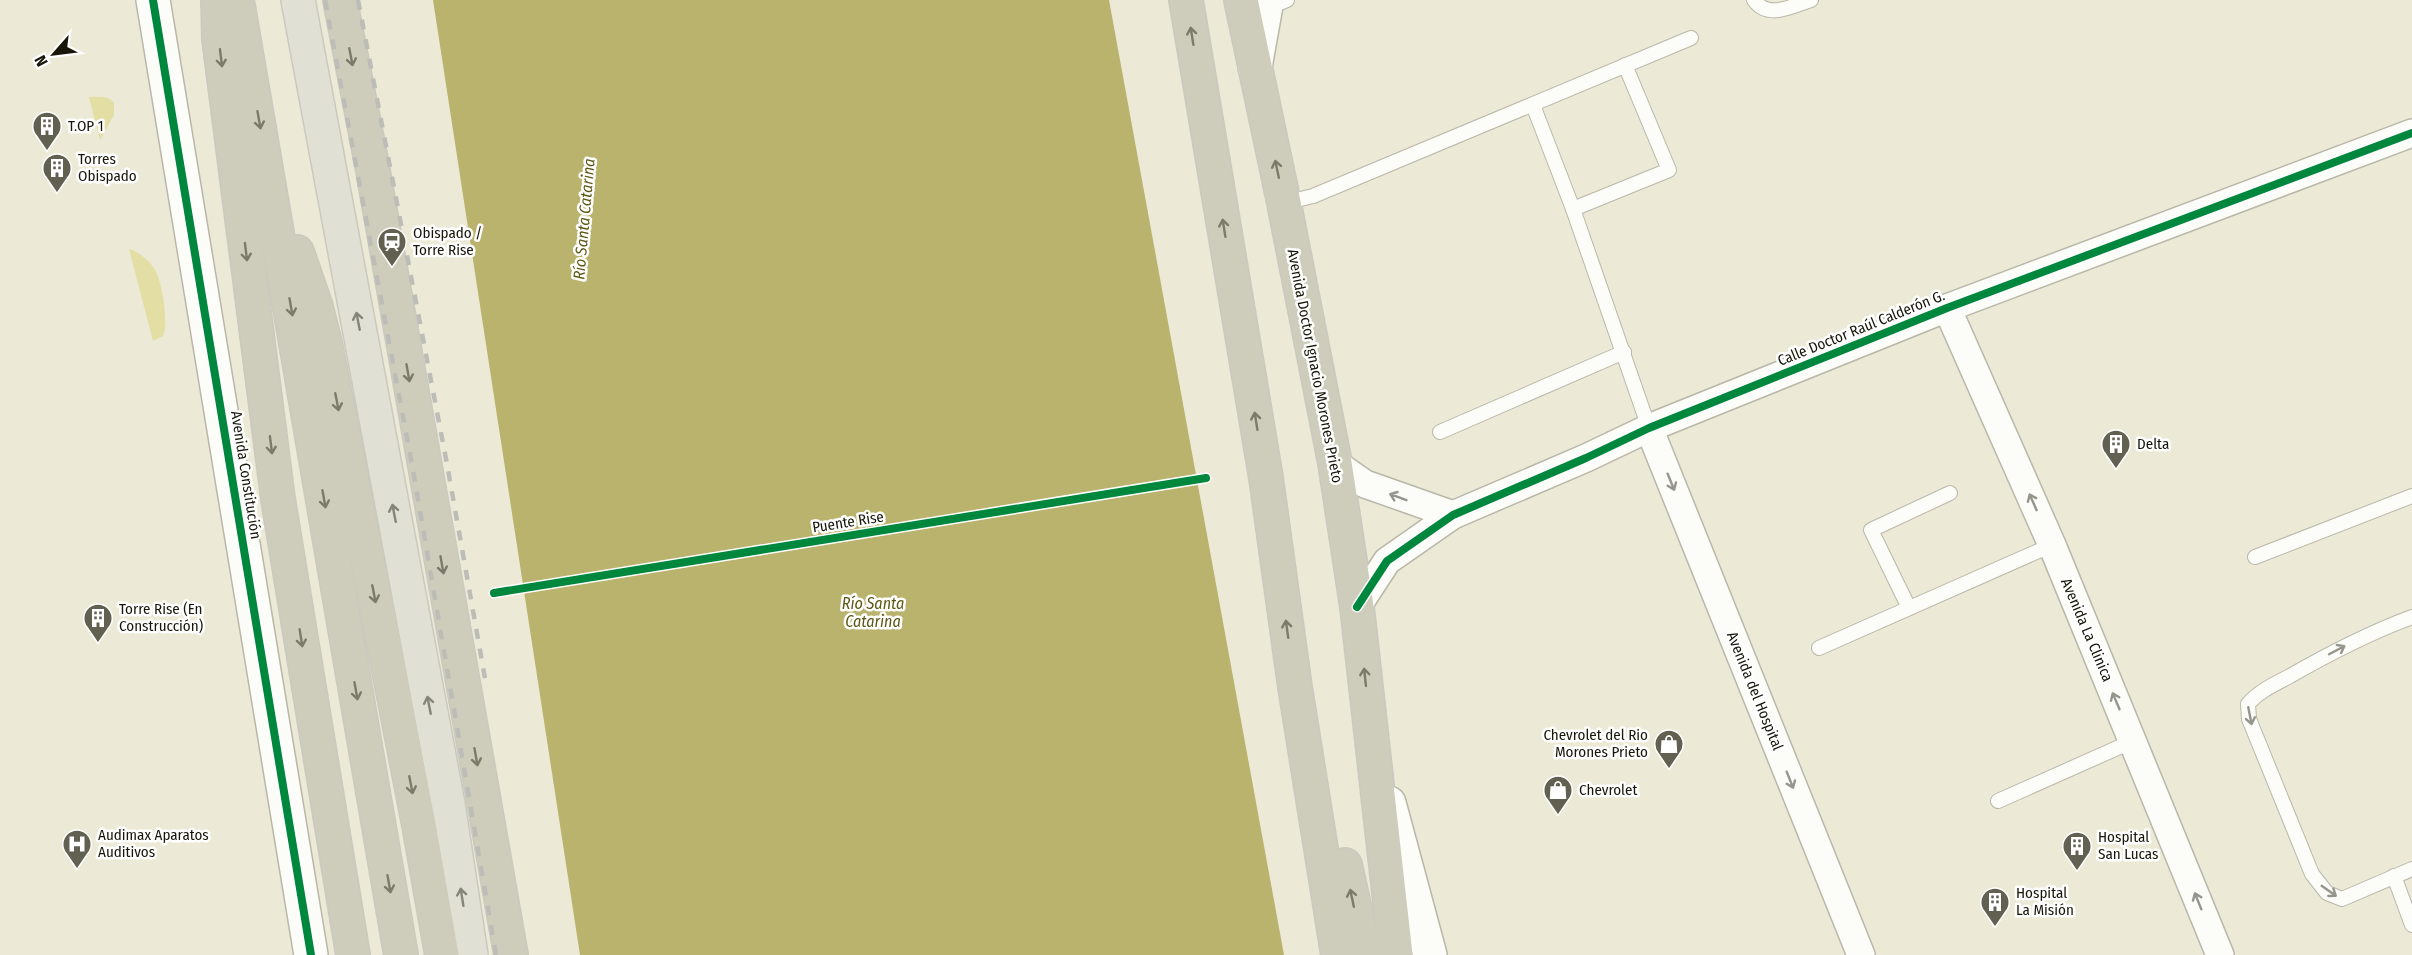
<svg xmlns="http://www.w3.org/2000/svg" width="2412" height="955" font-family="'Fira Sans Condensed',sans-serif">
<style>
.green{fill:#e3dea3}
.water{fill:#bab36e}
.lines{fill:none;stroke-linecap:round;stroke-linejoin:round}
.lane-casing{stroke:#b9b7a8;stroke-width:16}
.street-casing{stroke:#b9b7a8;stroke-width:30}
.secondary-casing{stroke:#b9b7a8;stroke-width:36}
.primary-casing{stroke:#c9c9bf;stroke-width:36}
.highway-casing{stroke:#c9c9bf;stroke-width:36}
.path{stroke:#dadad3;stroke-width:4;stroke-dasharray:3 3;stroke-linecap:butt}
.lane{stroke:#fcfcf9;stroke-width:14}
.street{stroke:#fcfcf9;stroke-width:27}
.secondary{stroke:#fcfcf9;stroke-width:33}
.primary{stroke:#e1e0d4;stroke-width:33}
.highway{stroke:#cecdbc;stroke-width:33}
.rail{stroke:#bdbdb8;stroke-width:4.5;stroke-dasharray:10 10;stroke-linecap:butt}
.cycleway-casing{stroke:#fff;stroke-width:11}
.cycleway{stroke:#00873e;stroke-width:8}
.oneway{stroke:#7c7b6b}
.oneway2{stroke:#868579}
.oneway3{stroke:#95948d}
.labels{text-anchor:middle;dominant-baseline:central;stroke-width:5;stroke-linejoin:round;paint-order:stroke}
.poi-label{font-size:15px;fill:#171609;stroke:#fff;text-anchor:start}
.street-label{font-size:15px;fill:#171609;stroke:#fff}
.water-label{font-size:16px;font-style:italic;fill:#5d5713;stroke:#fff}
</style>
<rect width="100%" height="100%" fill="#ecead6"/>
<g class="green">
<path d="M89 97C98 97 108 95 114 103V115L100 140Z"/>
<path d="M129 249C138 251 151 262 155 270 162 281 169 326 163 336L153 341Z"/>
</g>
<path class="water" d="M433 0H1109L1284 955H580Z"/>
<g class="lines">
<g class="lane-casing">
<g id="lane">
<path d="M1754 0C1768 20 1792 6 1811 0"/>
<path d="M1267 8 1287 0"/>
<path d="M1533 105 1573 209 1649 428"/>
<path d="M1284 203 1313 196 1691 38"/>
<path d="M1573 209 1669 170 1625 65"/>
<path d="M1440 432 1624 352"/>
<path d="M2255 557 2412 496"/>
<path d="M1909 608 1871 530 1950 493"/>
<path d="M2412 617C2369 633 2330 653 2290 676 2275 684 2259 691 2248 704L2249 719 2312 874 2327 893 2342 899 2412 869"/>
<path d="M1819 648 2052 545"/>
<path d="M1998 801 2133 741"/>
<path d="M2394 876 2412 925"/>
</g>
</g>
<g class="street-casing">
<g id="street">
<path d="M1947 308 2052 545 2220 955"/>
<path d="M1649 428 1861 955"/>
<path d="M1335 463 1365 484 1453 515"/>
<path d="M1357 607 1387 561 1453 515 1586 458 1649 428 1947 308 2412 133"/>
</g>
</g>
<g class="secondary-casing">
<g id="secondary">
<path d="M153 0 311 955"/>
<path d="M1255 67 1267 0"/>
<path d="M1389 803 1430 955"/>
</g>
</g>
<g class="primary-casing">
<path id="primary" d="M298 0 448 804 471 955"/>
</g>
<g class="highway-casing">
<g id="highway">
<path d="M218 0 219 39 278 499 353 955"/>
<path d="M237 0 401 955"/>
<path d="M340 0 372 165 511 955"/>
<path d="M1186 0 1266 478 1295 687 1338 955"/>
<path d="M1241 0 1284 203 1335 463 1357 607 1396 955"/>
<path d="M297 252 316 307 325 343 419 825 442 955"/>
<path d="M1345 865 1365 955"/>
</g>
</g>
<path class="path" d="M494 593 1206 478"/>
<use href="#lane" class="lane"/>
<use href="#street" class="street"/>
<use href="#secondary" class="secondary"/>
<use href="#primary" class="primary"/>
<use href="#highway" class="highway"/>
<g class="rail">
<path d="M325 0 413 470 496 955"/>
<path d="M358 0 447 464 486 684"/>
</g>
<g class="cycleway-casing">
<g id="cycleway">
<path d="M153 0 311 955"/>
<path d="M494 593 1206 478"/>
<path d="M1357 607 1387 561 1453 515 1586 458 1649 428 1947 308 2412 133"/>
</g>
</g>
<use href="#cycleway" class="cycleway"/>
</g>
<defs><path id="oneway-shaft" d="M-6 0H5M1.5-3L5.5 0L1.5 3" fill="none" stroke-width="1.6" stroke-linecap="round" stroke-linejoin="round" transform="scale(1.5)"/></defs>
<g class="oneway">
<use href="#oneway-shaft" transform="translate(1192 36) rotate(-99)"/>
<use href="#oneway-shaft" transform="translate(351 57) rotate(79)"/>
<use href="#oneway-shaft" transform="translate(221 58) rotate(83)"/>
<use href="#oneway-shaft" transform="translate(259 120) rotate(80)"/>
<use href="#oneway-shaft" transform="translate(1277 169) rotate(-102)"/>
<use href="#oneway-shaft" transform="translate(1224 228) rotate(-99)"/>
<use href="#oneway-shaft" transform="translate(246 252) rotate(83)"/>
<use href="#oneway-shaft" transform="translate(291 307) rotate(80)"/>
<use href="#oneway-shaft" transform="translate(408 373) rotate(80)"/>
<use href="#oneway-shaft" transform="translate(337 402) rotate(79)"/>
<use href="#oneway-shaft" transform="translate(1256 421) rotate(-99)"/>
<use href="#oneway-shaft" transform="translate(271 445) rotate(83)"/>
<use href="#oneway-shaft" transform="translate(324 499) rotate(80)"/>
<use href="#oneway-shaft" transform="translate(442 565) rotate(80)"/>
<use href="#oneway-shaft" transform="translate(374 594) rotate(79)"/>
<use href="#oneway-shaft" transform="translate(1287 629) rotate(-98)"/>
<use href="#oneway-shaft" transform="translate(301 638) rotate(81)"/>
<use href="#oneway-shaft" transform="translate(1365 677) rotate(-96)"/>
<use href="#oneway-shaft" transform="translate(356 691) rotate(80)"/>
<use href="#oneway-shaft" transform="translate(476 757) rotate(80)"/>
<use href="#oneway-shaft" transform="translate(411 785) rotate(79)"/>
<use href="#oneway-shaft" transform="translate(389 884) rotate(80)"/>
<use href="#oneway-shaft" transform="translate(1352 898) rotate(-102)"/>
</g>
<g class="oneway2">
<use href="#oneway-shaft" transform="translate(358 321) rotate(-101)"/>
<use href="#oneway-shaft" transform="translate(394 513) rotate(-101)"/>
<use href="#oneway-shaft" transform="translate(429 705) rotate(-101)"/>
<use href="#oneway-shaft" transform="translate(462 897) rotate(-99)"/>
</g>
<g class="oneway3">
<use href="#oneway-shaft" transform="translate(1671 482) rotate(68)"/>
<use href="#oneway-shaft" transform="translate(1398 497) rotate(-159)"/>
<use href="#oneway-shaft" transform="translate(2033 502) rotate(-114)"/>
<use href="#oneway-shaft" transform="translate(2337 650) rotate(-28)"/>
<use href="#oneway-shaft" transform="translate(2116 701) rotate(-113)"/>
<use href="#oneway-shaft" transform="translate(2250 716) rotate(79)"/>
<use href="#oneway-shaft" transform="translate(1790 780) rotate(68)"/>
<use href="#oneway-shaft" transform="translate(2329 891) rotate(35)"/>
<use href="#oneway-shaft" transform="translate(2198 901) rotate(-112)"/>
</g>
<defs>
<g id="building-pin" transform="scale(1.5)"><path d="M0 17L-7.5 6A9.5 9.5 0 1 1 7.5 6Z" fill="#626051" stroke="#fff"/><path d="M-4-6H4V6H1V3H-1V6H-4ZM-2.5-4.3h1.7v1.8h-1.7ZM.8-4.3h1.7v1.8H.8ZM-2.5-1h1.7V.8h-1.7ZM.8-1h1.7V.8H.8Z" fill="#fff"/></g>
<g id="station-pin" transform="scale(1.5)"><path d="M0 17L-7.5 6A9.5 9.5 0 1 1 7.5 6Z" fill="#626051" stroke="#fff"/><path d="M-3-6H3Q5-6 5-4V2Q5 4 3 4L4.5 6H3L1.5 4h-3L-3 6H-4.5L-3 4Q-5 4-5 2V-4Q-5-6-3-6ZM-3.5-4v3h7v-3ZM-3.5 1v1.5H-2V1ZM2 1v1.5H3.5V1Z" fill="#fff"/></g>
<g id="shop-pin" transform="scale(1.5)"><path d="M0 17L-7.5 6A9.5 9.5 0 1 1 7.5 6Z" fill="#626051" stroke="#fff"/><path d="M-5-2.5h2.3a2.7 3.5 0 0 1 5.4 0H5L5.5 6h-11ZM-1.5-2.5h3a1.5 2.3 0 0 0-3 0Z" fill="#fff"/></g>
<g id="hospital-pin" transform="scale(1.5)"><path d="M0 17L-7.5 6A9.5 9.5 0 1 1 7.5 6Z" fill="#626051" stroke="#fff"/><path d="M-5-5h3v3.5h4V-5h3V5h-3V1.5h-4V5h-3Z" fill="#fff"/></g>
</defs>
<g fill-rule="evenodd">
<use href="#building-pin" x="47" y="126"/>
<use href="#building-pin" x="57" y="168"/>
<use href="#station-pin" x="392" y="242"/>
<use href="#building-pin" x="2116" y="444"/>
<use href="#building-pin" x="98" y="618"/>
<use href="#shop-pin" x="1669" y="744"/>
<use href="#shop-pin" x="1558" y="790"/>
<use href="#hospital-pin" x="77" y="844"/>
<use href="#building-pin" x="2077" y="846"/>
<use href="#building-pin" x="1995" y="902"/>
</g>
<g class="labels">
<g class="poi-label">
<text x="68" y="126">T.OP 1</text>
<text x="78" y="159">Torres<tspan x="78" dy="17">Obispado</tspan></text>
<text x="413" y="233">Obispado /<tspan x="413" dy="17">Torre Rise</tspan></text>
<text x="2137" y="444">Delta</text>
<text x="119" y="609">Torre Rise (En<tspan x="119" dy="17">Construcción)</tspan></text>
<text x="1648" y="735" text-anchor="end">Chevrolet del Rio<tspan x="1648" dy="17">Morones Prieto</tspan></text>
<text x="1579" y="790">Chevrolet</text>
<text x="98" y="835">Audimax Aparatos<tspan x="98" dy="17">Auditivos</tspan></text>
<text x="2098" y="837">Hospital<tspan x="2098" dy="17">San Lucas</tspan></text>
<text x="2016" y="893">Hospital<tspan x="2016" dy="17">La Misión</tspan></text>
</g>
<g class="street-label">
<text transform="translate(1861 328) rotate(-22)">Calle Doctor Raúl Calderón G.</text>
<text transform="translate(1315 366) rotate(79)">Avenida Doctor Ignacio Morones Prieto</text>
<text transform="translate(246 475) rotate(81)">Avenida Constitución</text>
<text transform="translate(848 522) rotate(-9)">Puente Rise</text>
<text transform="translate(2087 630) rotate(67)">Avenida La Clinica</text>
<text transform="translate(1755 691) rotate(68)">Avenida del Hospital</text>
</g>
<g class="water-label">
<text transform="translate(584 219) rotate(-85)">Río Santa Catarina</text>
<text x="873" y="603">Río Santa<tspan x="873" dy="18">Catarina</tspan></text>
</g>
</g>
<g transform="translate(54 54) rotate(242)" stroke="#ffffff" stroke-width="4.5" paint-order="stroke">
<path d="M0-4.5L10 22L0 15L-10 22Z" fill="#171609"/>
<text y="-9" font-size="16" font-weight="bold" text-anchor="middle" fill="#171609">N</text>
</g>
</svg>
